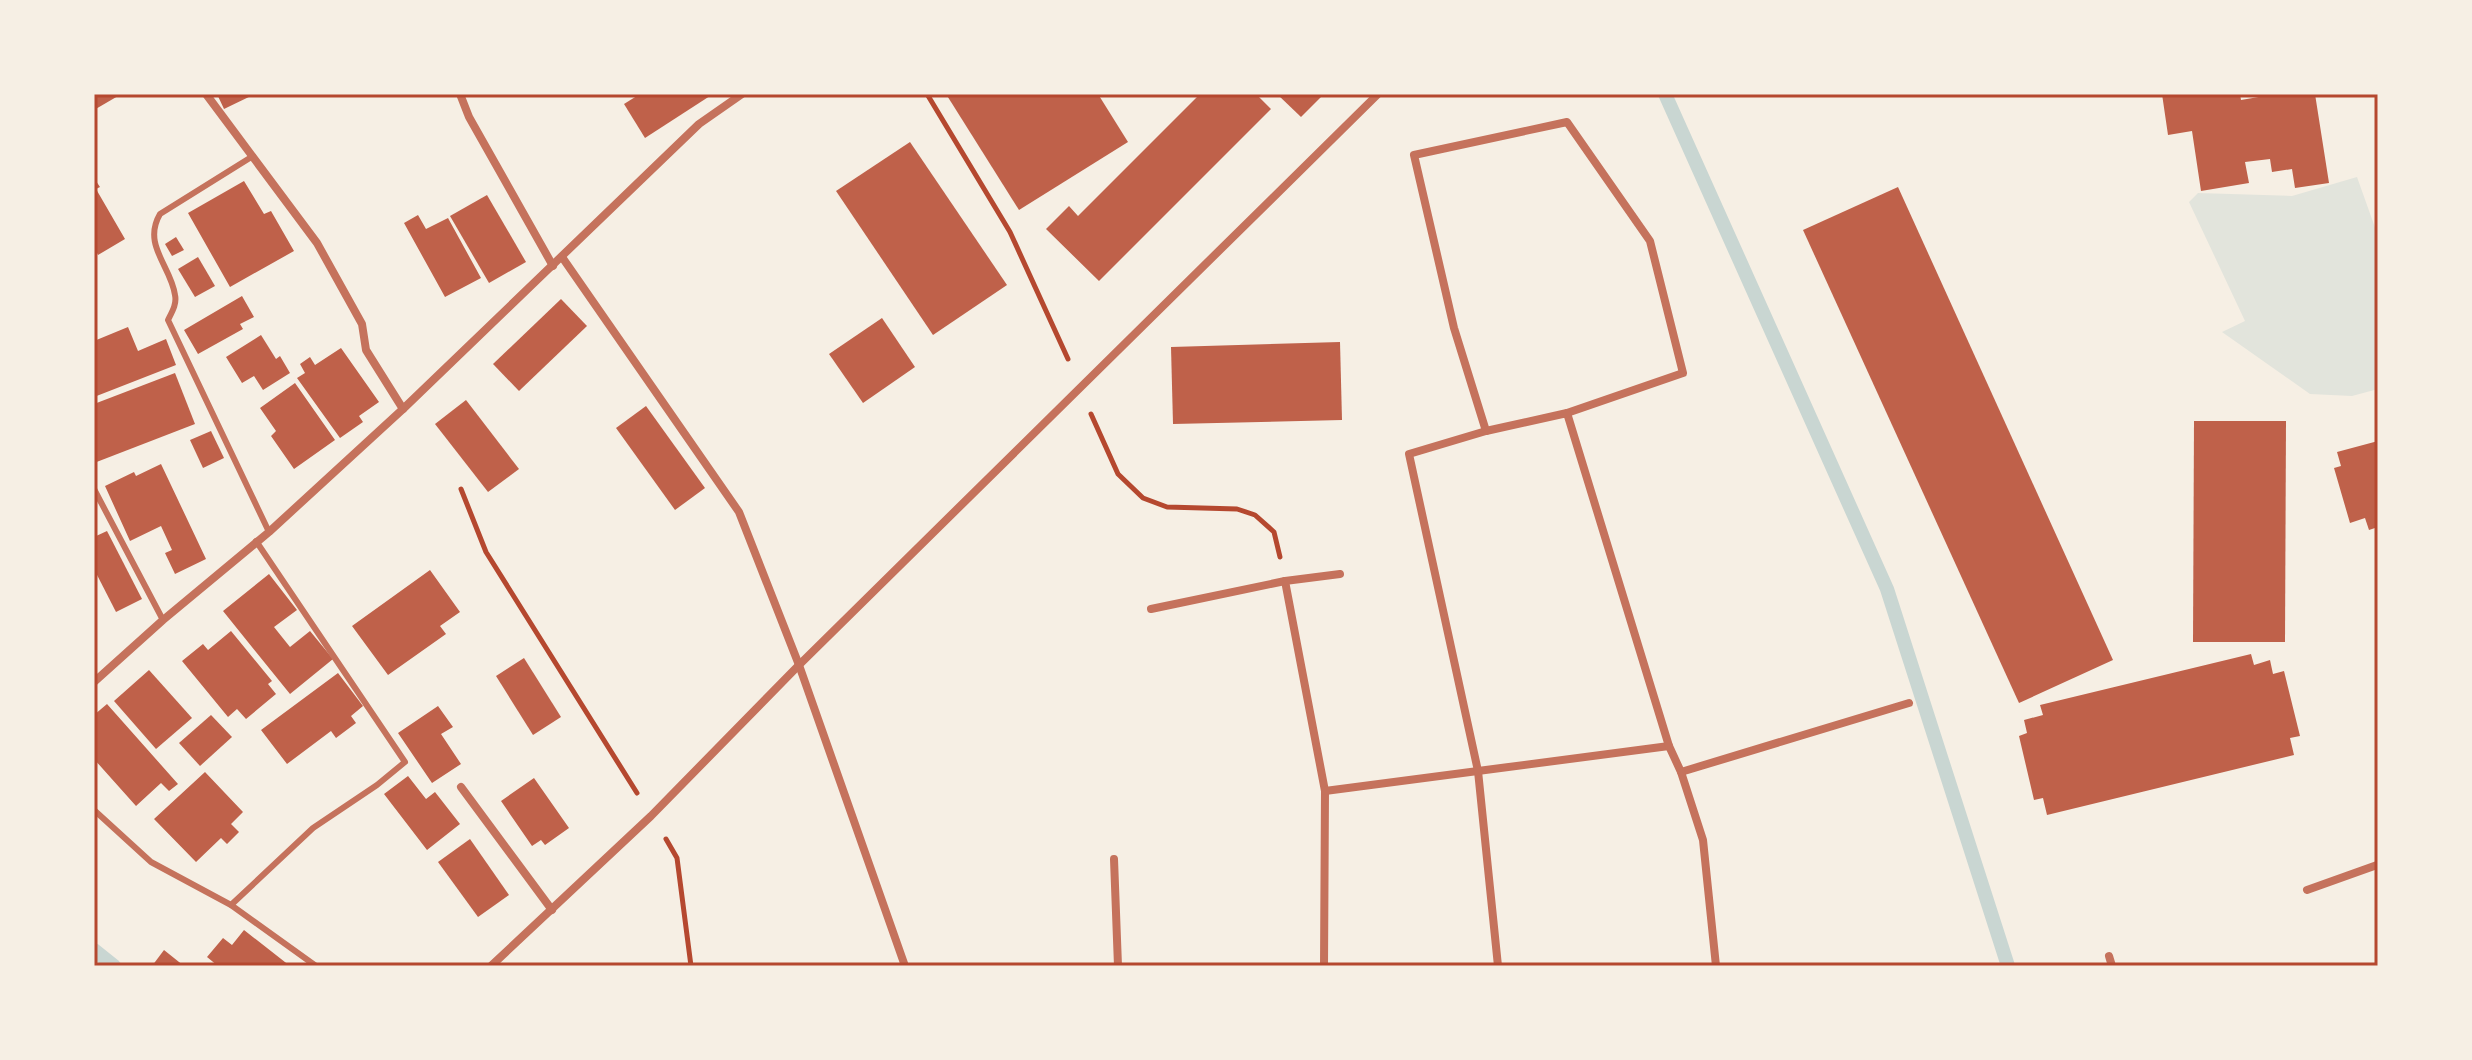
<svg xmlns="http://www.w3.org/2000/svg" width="2472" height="1060" font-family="'Libre Baskerville',serif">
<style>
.green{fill:#e2e4dc}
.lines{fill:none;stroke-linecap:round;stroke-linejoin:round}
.stream{stroke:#c9d6d2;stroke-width:14}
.building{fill:#bf614a}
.path{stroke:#b5482f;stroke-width:5}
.service{stroke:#c5725c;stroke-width:6}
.minor{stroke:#c5725c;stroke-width:8}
.neatline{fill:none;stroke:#b5482f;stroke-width:3}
</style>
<rect width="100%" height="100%" fill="#f6efe4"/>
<path class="green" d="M2357 177 2378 236V389L2352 396 2310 394 2222 332 2245 321 2189 202 2198 193 2292 196Z"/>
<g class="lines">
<g class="stream">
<path d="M1665 94 1887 589 2008 966"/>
<path d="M94 950 114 966"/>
</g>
</g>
<g class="building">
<path d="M94 94H116L118 96 94 110Z"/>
<path d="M217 94H255L224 109Z"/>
<path d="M640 94H713L645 138 624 104Z"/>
<path d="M946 94H1098L1128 142 1019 210Z"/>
<path d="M1196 94H1256L1271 109 1099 281 1046 229 1069 206 1078 216 1198 96Z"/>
<path d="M1277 94H1324L1301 117Z"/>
<path d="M2162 94H2240L2241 100 2276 94H2315L2329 183 2295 188 2292 169 2272 172 2270 159 2245 162 2249 183 2201 191 2192 131 2168 135Z"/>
<path d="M910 142 1007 285 933 335 836 191Z"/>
<path d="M94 178 100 187 96 189 125 239 98 255 94 247Z"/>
<path d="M244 181 264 214 271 211 294 251 230 287 188 213Z"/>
<path d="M1898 187 2113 660 2019 703 1803 230Z"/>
<path d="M487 195 526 262 489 283 450 216Z"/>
<path d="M418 215 426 229 448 218 481 278 445 297 404 223Z"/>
<path d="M176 237 184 250 172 256 165 244Z"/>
<path d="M198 257 215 286 195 297 178 269Z"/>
<path d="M242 296 254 317 240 324 243 329 198 354 184 330Z"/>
<path d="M561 299 587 326 519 391 493 364Z"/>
<path d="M882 318 915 367 863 403 829 354Z"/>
<path d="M128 327 138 351 166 339 176 365 94 397V341Z"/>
<path d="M261 335 276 359 280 356 290 373 263 390 254 376 242 383 226 357Z"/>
<path d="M1340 342 1342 420 1173 424 1171 347Z"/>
<path d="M341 348 379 402 359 416 363 422 340 438 297 378 305 373 300 364 310 357 315 365Z"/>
<path d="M175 373 195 424 94 463V404Z"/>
<path d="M295 383 335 440 294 469 271 436 276 431 260 408Z"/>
<path d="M466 400 519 469 488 492 435 424Z"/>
<path d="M646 406 705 488 675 510 616 428Z"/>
<path d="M2194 421H2286L2285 642H2193Z"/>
<path d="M211 431 224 458 203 468 190 440Z"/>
<path d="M2378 441V527L2369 530 2365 518 2350 523 2334 468 2341 466 2337 452Z"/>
<path d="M161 464 206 559 175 574 165 553 172 550 161 526 130 541 105 486 134 472 136 476Z"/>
<path d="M107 531 142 599 116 612 94 569V537Z"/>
<path d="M430 570 460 612 440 626 446 634 388 675 352 626Z"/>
<path d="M269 574 297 610 274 627 290 647 310 631 333 659 290 694 223 611Z"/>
<path d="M231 631 272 681 268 684 276 694 246 719 237 709 228 717 182 661 203 644 208 650Z"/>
<path d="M2251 654 2254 665 2270 660 2273 674 2284 671 2300 736 2290 738 2294 755 2047 815 2043 798 2034 800 2019 736 2027 733 2024 720 2043 715 2040 705Z"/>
<path d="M524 658 561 717 533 735 496 676Z"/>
<path d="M149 670 192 718 156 749 114 701Z"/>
<path d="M338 673 363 706 351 716 356 723 336 738 331 731 287 764 261 730Z"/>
<path d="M107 704 178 784 169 791 161 783 136 806 94 759V715Z"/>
<path d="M438 706 453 727 441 734 461 764 432 783 398 733Z"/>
<path d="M211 715 232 737 200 766 179 743Z"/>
<path d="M205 772 243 812 231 824 239 832 227 844 221 838 196 862 154 819Z"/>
<path d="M408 776 426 799 435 792 460 824 427 850 384 794Z"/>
<path d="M534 778 569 828 545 845 541 840 532 846 501 801Z"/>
<path d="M470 839 509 895 478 917 438 862Z"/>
<path d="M244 930 290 966H218L207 957 223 938 232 945Z"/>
<path d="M164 950 184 966H152Z"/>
</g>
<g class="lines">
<g class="path">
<path d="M927 94 1010 232 1068 359"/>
<path d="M1091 414 1118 474 1143 498 1167 507 1237 509 1255 515 1274 532 1280 557"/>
<path d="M461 489 486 552 637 793"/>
<path d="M666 839 677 858 691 966"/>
</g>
<g class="service">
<path d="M253 156 160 214C142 245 171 266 175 295 177 304 172 312 168 320L269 532"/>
<path d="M94 489 163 620"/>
<path d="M94 810 151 862 231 905 316 966"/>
<path d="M231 905 313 828 377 785 405 762 256 541"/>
</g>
<g class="minor">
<path d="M206 94 317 243 362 324 366 350 403 409"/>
<path d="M460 94 469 117 553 266"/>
<path d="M562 257 739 512 799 665 905 966"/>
<path d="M1486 431 1454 328 1414 155 1567 122 1650 241 1683 373 1567 413"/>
<path d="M1285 581 1325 791 1324 966"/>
<path d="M1151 609 1285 581 1340 574"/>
<path d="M94 682 163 620 269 532 403 409 699 124 742 94"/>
<path d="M1681 772 1909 703"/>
<path d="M461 787 552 910"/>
<path d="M1325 791 1669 746"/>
<path d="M1114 859 1118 966"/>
<path d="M2307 890 2377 865 2378 867"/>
<path d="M2109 956 2112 966"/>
<path d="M491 966 651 816 799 665 1378 94"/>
<path d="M1498 966 1478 771 1409 454 1486 431 1567 413 1669 746 1681 772 1703 840 1716 966"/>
</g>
</g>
<rect width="2472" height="1060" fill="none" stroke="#f6efe4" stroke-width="192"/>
<rect x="96" y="96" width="2280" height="868" class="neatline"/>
</svg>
